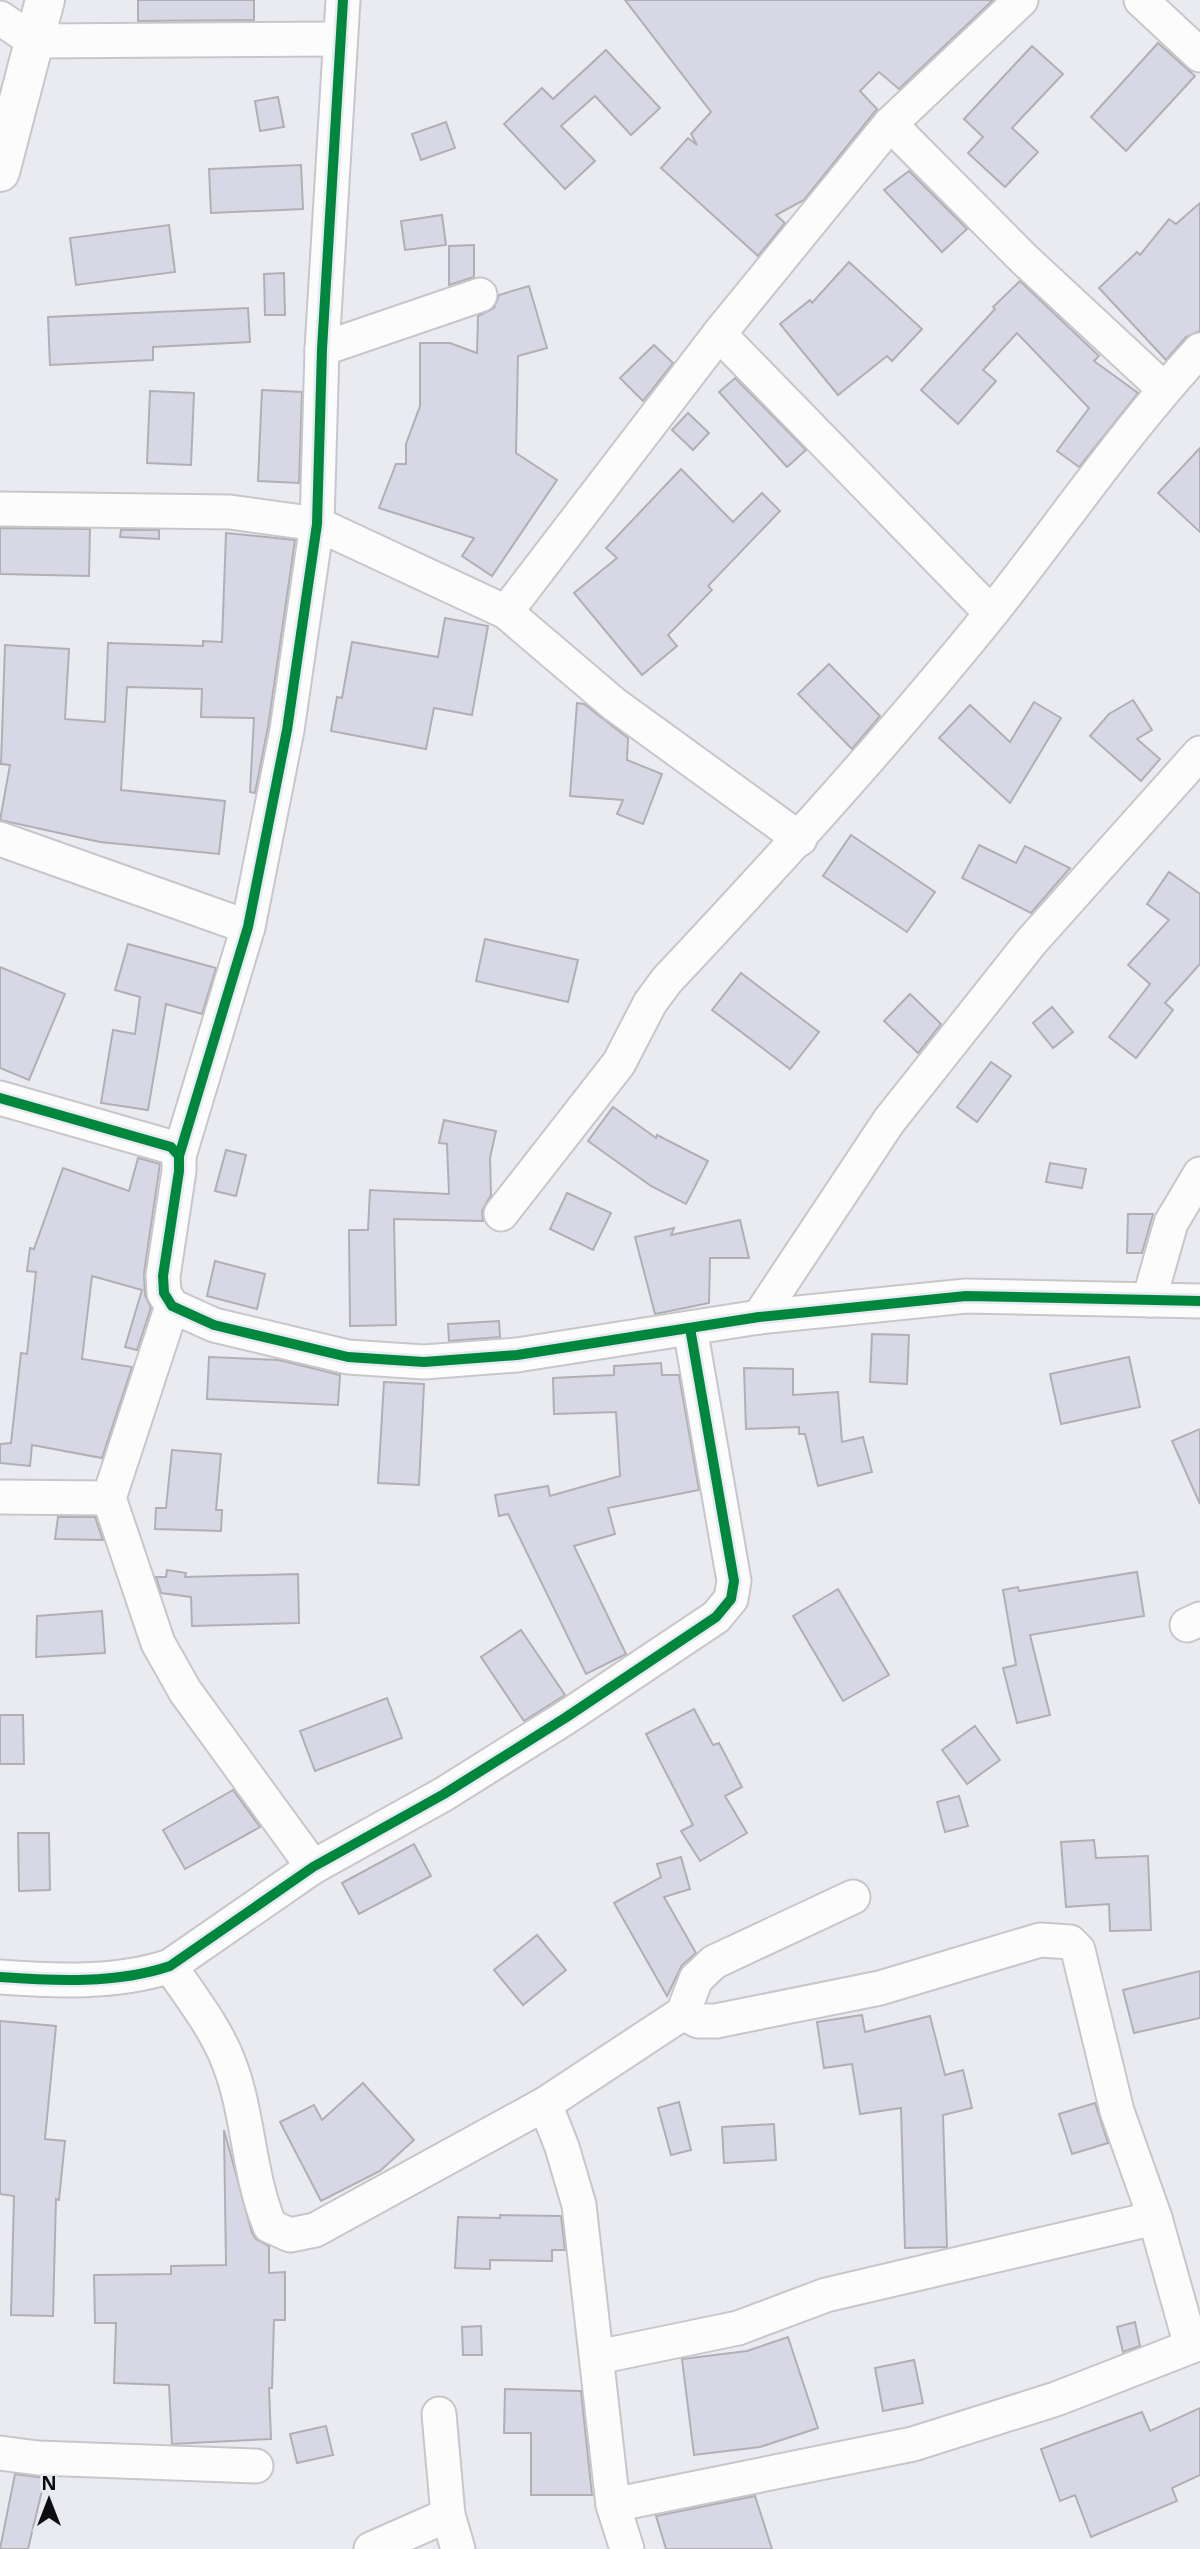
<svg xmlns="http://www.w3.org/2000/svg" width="1200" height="2549" font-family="'Open Sans',sans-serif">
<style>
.building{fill:#d7d7e6;stroke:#b0b0b4;stroke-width:2}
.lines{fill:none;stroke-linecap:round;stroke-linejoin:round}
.minor-casing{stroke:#c7c7cb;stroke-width:37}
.major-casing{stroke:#c7c7cb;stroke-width:42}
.minor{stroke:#fcfcfd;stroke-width:33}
.major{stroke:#fcfcfd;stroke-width:38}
.cycleway-casing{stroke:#e7e9f3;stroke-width:15}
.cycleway{stroke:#00873e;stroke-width:10}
</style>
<rect width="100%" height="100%" fill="#eaebf0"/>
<g class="building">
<path d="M138 0H254V20L138 21Z"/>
<path d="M625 0H993L899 89 879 72 860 91 877 109 804 200 776 215 785 223 758 256 661 168 688 138 697 145 691 134 711 112Z"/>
<path d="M1158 43 1195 76 1126 151 1091 117Z"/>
<path d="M1032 46 1063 74 1012 128 1038 152 1005 187 968 153 983 137 964 119Z"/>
<path d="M606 50 660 108 631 135 595 96 561 126 595 161 565 189 504 124 542 88 553 99Z"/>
<path d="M278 97 284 127 260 131 255 101Z"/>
<path d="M446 122 455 148 421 160 412 134Z"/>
<path d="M301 165 303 209 211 213 209 169Z"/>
<path d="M909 171 967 229 942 252 884 190Z"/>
<path d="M1200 203V331L1186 337 1166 360 1099 288 1137 252 1140 255 1169 219 1176 224Z"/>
<path d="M442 215 446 245 405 250 401 221Z"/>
<path d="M169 225 175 272 76 285 70 238Z"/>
<path d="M474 245V277L449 285V246Z"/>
<path d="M849 262 922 329 892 361 887 356 838 395 780 324 810 300 812 303Z"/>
<path d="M284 273 285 315H265L264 274Z"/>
<path d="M1020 281 1099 356 1094 361 1138 393 1079 467 1057 451 1089 408 1017 333 983 370 996 381 958 424 921 390 995 309 993 307Z"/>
<path d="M529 286 547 348 518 356 516 453 557 480 492 576 462 556 474 538 379 508 396 464H406V444L420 406V343H450L477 353 478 316 494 308 499 295Z"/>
<path d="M248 308 250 342 153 347V360L50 365 48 317Z"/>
<path d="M654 345 673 363 643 401 620 378Z"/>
<path d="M735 378 806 450 787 467 719 392Z"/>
<path d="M262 390 302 392 299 483 258 481Z"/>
<path d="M150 391 194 393 191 465 147 463Z"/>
<path d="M688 413 709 433 693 450 672 430Z"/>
<path d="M1200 448V532L1158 493Z"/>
<path d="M681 469 733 522 762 493 780 511 708 586 712 590 668 635 677 646 642 675 574 593 617 558 606 548Z"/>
<path d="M0 528 90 529 89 576 0 574Z"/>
<path d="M121 530H159V539L120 537Z"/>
<path d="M226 533 295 540 268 727 255 793 250 792 254 718 201 717 202 689 127 687 121 790 225 801 219 854 100 842 0 820 10 765 1 764 5 645 69 649 65 719 105 722 108 643 203 646V641L222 642Z"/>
<path d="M445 618 488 626 472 715 434 708 426 749 331 731 337 697 342 698 352 642 438 657Z"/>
<path d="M829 664 880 716 852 749 798 694Z"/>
<path d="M1133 700 1152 730 1137 739 1160 759 1141 781 1090 736 1109 714Z"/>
<path d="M1034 702 1061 718 1010 803 939 738 970 705 1010 742Z"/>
<path d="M577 703 584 704 628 738 627 760 662 774 643 824 617 814 623 800 570 796Z"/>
<path d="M851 835 935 892 907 932 823 876Z"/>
<path d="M979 845 1016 863 1025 846 1070 868 1031 913 962 878Z"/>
<path d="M1169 872 1200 894V964L1165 1003 1173 1010 1136 1058 1109 1037 1150 984 1128 965 1169 920 1147 904Z"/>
<path d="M485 939 578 960 568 1002 476 981Z"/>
<path d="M128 944 216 968 202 1014 166 1004 148 1110 101 1103 113 1030 135 1034 140 997 115 990Z"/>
<path d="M0 967 65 994 29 1080 0 1068Z"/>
<path d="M741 973 819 1032 790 1069 712 1010Z"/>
<path d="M910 994 941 1024 918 1053 884 1021Z"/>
<path d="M1052 1007 1073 1032 1053 1048 1033 1023Z"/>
<path d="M991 1062 1011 1076 977 1122 957 1107Z"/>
<path d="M613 1107 656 1138 657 1135 708 1161 686 1204 651 1186 588 1141Z"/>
<path d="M444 1120 496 1131 490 1158 491 1195 482 1211 483 1221 394 1219 396 1325 350 1326 349 1230H368L370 1190 449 1194 447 1144 439 1143Z"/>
<path d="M226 1150 246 1155 236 1196 215 1191Z"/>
<path d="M138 1158 160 1164 144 1273 145 1295 151 1308 137 1350 125 1347 142 1290 92 1276 82 1359 132 1367 102 1458 32 1445 30 1466 0 1463V1444L11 1443 21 1353 27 1354 36 1272 27 1271 30 1248 34 1249 63 1168 129 1191Z"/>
<path d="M1050 1163 1086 1169 1082 1188 1046 1182Z"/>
<path d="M567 1193 611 1213 593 1250 550 1229Z"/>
<path d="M1128 1214H1153L1142 1253H1127Z"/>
<path d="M740 1220 749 1258H710L709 1303 655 1314 635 1237 674 1228 671 1235Z"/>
<path d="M215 1261 265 1274 257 1309 207 1296Z"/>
<path d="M499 1321 500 1337 449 1341 448 1324Z"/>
<path d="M872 1334 909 1335 907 1384 870 1382Z"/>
<path d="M209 1357 279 1360 340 1375 338 1405 207 1399Z"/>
<path d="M1129 1357 1140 1407 1061 1424 1050 1374Z"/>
<path d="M661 1363 662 1375H679L699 1490 608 1508 615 1534 574 1546 626 1654 586 1674 508 1514 499 1516 495 1495 548 1486 550 1496 620 1476 616 1412 554 1414 553 1378 614 1375V1366Z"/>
<path d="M744 1368 793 1369V1395L838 1392 842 1442 863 1437 872 1472 818 1486 805 1434H799V1427L746 1429Z"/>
<path d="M384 1382 424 1384 419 1485 378 1483Z"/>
<path d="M1200 1429V1504L1172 1441Z"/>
<path d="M172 1450 221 1454 216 1510H222L221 1531 155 1529 156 1508H166Z"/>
<path d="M58 1517H95L103 1540 55 1539Z"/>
<path d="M167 1570 186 1573 185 1577 298 1574 299 1623 192 1626 191 1597 161 1593 156 1577H166Z"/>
<path d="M1137 1572 1144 1616 1030 1635 1050 1715 1017 1723 1003 1668 1016 1665 1003 1590 1018 1587 1019 1591Z"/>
<path d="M838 1589 889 1675 843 1701 793 1616Z"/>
<path d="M102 1611 105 1653 36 1657 37 1616Z"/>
<path d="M521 1630 565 1695 524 1721 481 1657Z"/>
<path d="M387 1698 402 1738 315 1771 300 1731Z"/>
<path d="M694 1709 713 1745 719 1743 742 1787 725 1796 747 1833 700 1861 681 1831 693 1825 646 1734Z"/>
<path d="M0 1715H23L24 1764H0Z"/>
<path d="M975 1726 1000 1760 967 1784 942 1750Z"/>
<path d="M233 1790 260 1827 185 1869 163 1830Z"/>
<path d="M959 1796 968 1826 945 1832 937 1802Z"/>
<path d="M18 1833H49L50 1890 19 1891Z"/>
<path d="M1094 1840 1096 1858 1148 1856 1151 1930 1110 1931 1109 1904 1066 1907 1061 1842Z"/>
<path d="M414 1844 431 1876 359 1914 342 1883Z"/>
<path d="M681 1857 690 1889 664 1897 696 1953 682 1965 667 1996 614 1903 661 1877 657 1864Z"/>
<path d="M537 1935 566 1970 523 2005 494 1970Z"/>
<path d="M1200 1971V2018L1134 2033 1123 1990Z"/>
<path d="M862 2015 865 2032 930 2016 945 2075 963 2070 972 2108 943 2115 947 2247 905 2248 901 2108 860 2114 852 2064 824 2068 817 2022Z"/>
<path d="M0 2021 56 2026 45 2139 65 2141 59 2200 56 2199 53 2316 11 2315 14 2196 0 2194Z"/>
<path d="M363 2083 414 2140 380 2171 321 2201 280 2122 314 2105 322 2120Z"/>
<path d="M679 2102 691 2150 671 2155 658 2108Z"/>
<path d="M1095 2103 1108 2143 1072 2154 1059 2114Z"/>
<path d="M774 2124 776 2160 724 2163 722 2127Z"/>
<path d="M224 2130 252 2233 256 2239 269 2246V2273L285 2272V2320H274L272 2388H269L271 2439 172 2444 169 2385 114 2383 116 2323H95L94 2275 171 2274V2266L226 2265Z"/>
<path d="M500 2215 561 2216 565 2250H552V2261L490 2260V2269L455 2268 458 2217 500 2218Z"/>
<path d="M1135 2322 1140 2346 1123 2352 1117 2327Z"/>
<path d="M481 2326 482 2355H463L462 2327Z"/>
<path d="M788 2337 818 2428 760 2447 694 2455 682 2359 747 2351Z"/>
<path d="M914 2360 923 2403 883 2411 875 2368Z"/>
<path d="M505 2389 581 2391 592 2495H531V2433H504Z"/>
<path d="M1200 2408V2475L1172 2488 1177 2501 1091 2537 1075 2495 1060 2501 1041 2449 1142 2412 1150 2431Z"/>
<path d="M326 2426 333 2455 297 2463 290 2434Z"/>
<path d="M15 2474 45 2478 28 2549H0Z"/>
<path d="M755 2496 772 2549H666L656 2516Z"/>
</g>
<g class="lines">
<g class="minor-casing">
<g id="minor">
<path d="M1141 0 1200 55"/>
<path d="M0 18 34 41 340 39"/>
<path d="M890 124 1024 259 1164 389"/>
<path d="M719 334 991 613"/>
<path d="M322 349 480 295"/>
<path d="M0 509 230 512 317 524 506 612 614 704 800 839"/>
<path d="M506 612 719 334 890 124 1021 0"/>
<path d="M0 839 248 927"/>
<path d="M0 1098 171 1147 179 1156V1171L163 1276 164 1293 172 1306 214 1325 348 1357 424 1362 517 1355 759 1317 966 1296 1200 1301"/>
<path d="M179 1156 248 927 287 730 317 524 322 349 343 0"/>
<path d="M501 1214 619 1063 650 1003 667 980C780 860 890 739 993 611 1062 524 1125 431 1200 350"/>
<path d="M1149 1300 1171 1223 1200 1174"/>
<path d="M172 1306 109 1498 158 1643 185 1691 313 1867"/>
<path d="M759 1317 889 1121 1031 942 1200 753"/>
<path d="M0 1497 109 1498"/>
<path d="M1187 1625 1200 1619"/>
<path d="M170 1966C191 1997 216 2028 229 2063 249 2114 248 2174 270 2226L290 2235 315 2230 545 2104 683 2013 696 1979 714 1962 853 1897"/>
<path d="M0 1977C54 1981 117 1984 170 1966L313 1867 444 1794 565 1718 716 1617 731 1599 734 1581 690 1328"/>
<path d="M683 2013 698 2021H716L880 1988 1040 1940 1070 1942 1078 1950 1117 2111 1155 2218 1191 2346"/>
<path d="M545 2104 562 2147 579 2205 613 2505 627 2549"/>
<path d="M598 2357 738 2328 826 2295 1155 2218"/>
<path d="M0 2453 38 2458 256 2466"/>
<path d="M613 2505 913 2444 1056 2399 1200 2343"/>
<path d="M448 2515 458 2549"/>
<path d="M371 2549 448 2515 439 2414"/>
</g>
</g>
<g class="major-casing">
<path id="major" d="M0 172 45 0"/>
</g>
<use href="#minor" class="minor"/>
<use href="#major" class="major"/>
<g class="cycleway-casing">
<g id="cycleway">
<path d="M0 1098 171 1147 179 1156V1171L163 1276 164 1293 172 1306 214 1325 348 1357 424 1362 517 1355 759 1317 966 1296 1200 1301"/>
<path d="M179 1156 248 927 287 730 317 524 322 349 343 0"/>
<path d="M0 1977C54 1981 117 1984 170 1966L313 1867 444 1794 565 1718 716 1617 731 1599 734 1581 690 1328"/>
</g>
</g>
<use href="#cycleway" class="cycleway"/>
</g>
<g transform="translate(49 2500)" stroke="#e7e9f3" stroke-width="5" paint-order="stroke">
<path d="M0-5L12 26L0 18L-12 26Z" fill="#0d0d10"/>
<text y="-10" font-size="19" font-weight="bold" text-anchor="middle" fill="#0d0d10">N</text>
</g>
</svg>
